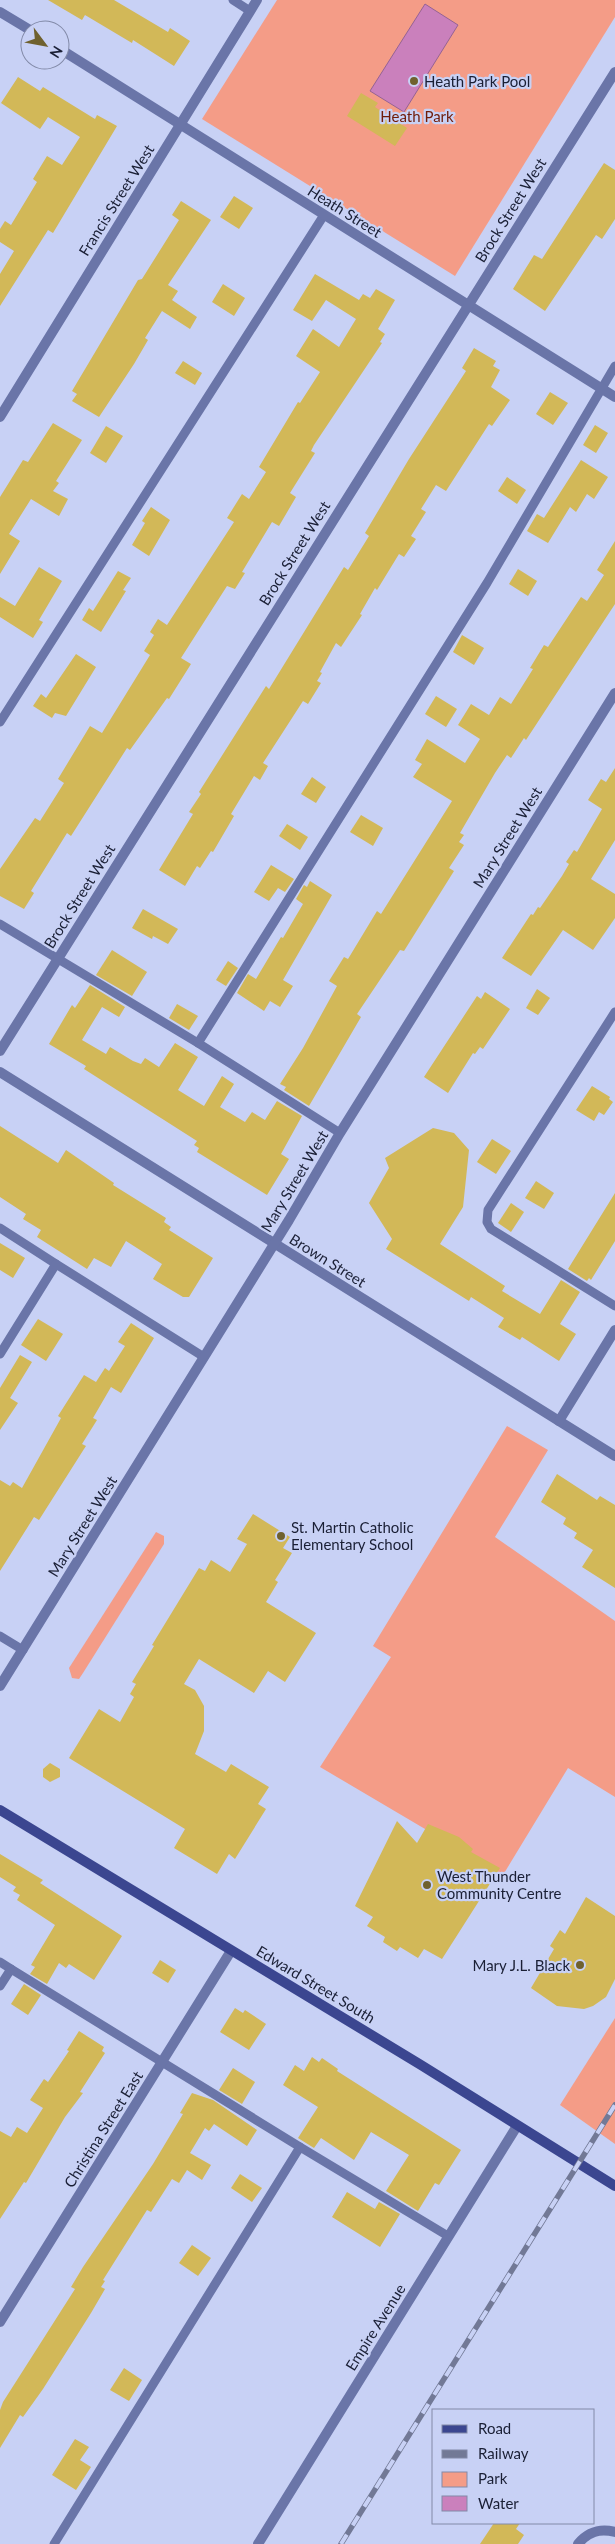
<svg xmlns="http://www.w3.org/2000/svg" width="615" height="2544" font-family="Lato,sans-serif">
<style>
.green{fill:#f49c87}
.water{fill:#ca80bc;stroke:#956394}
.building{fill:#d2b858}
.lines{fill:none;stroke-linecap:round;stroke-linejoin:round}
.service{stroke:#6a75a8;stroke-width:9}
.minor{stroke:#6a75a8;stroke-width:10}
.secondary{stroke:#3b4690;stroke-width:10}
.rail-casing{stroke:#727996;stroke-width:5.5}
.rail{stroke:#c8d1f5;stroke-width:4;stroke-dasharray:11;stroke-linecap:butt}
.poi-dot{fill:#6f612e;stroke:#c8d1f5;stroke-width:2}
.labels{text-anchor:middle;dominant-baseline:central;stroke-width:4.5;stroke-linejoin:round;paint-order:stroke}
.poi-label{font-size:15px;fill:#1a1f35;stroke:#c8d1f5;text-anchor:start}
.park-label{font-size:15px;fill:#6f1c09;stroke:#c8d1f5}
.street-label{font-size:15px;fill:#1a1f35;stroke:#c8d1f5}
</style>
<rect width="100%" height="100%" fill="#c8d1f5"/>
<g class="green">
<path d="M277 0H615V17L455 276 202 119Z"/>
<path d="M507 1426 548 1450 495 1537 615 1621V1797L568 1768 503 1875 320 1767 391 1657 373 1646Z"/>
<path d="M156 1532 164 1536V1544L83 1673 79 1679 72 1678 69 1668Z"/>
<path d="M615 2018V2144L560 2105Z"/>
</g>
<path class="water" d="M425 4 458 25 404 112 370 91Z"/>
<g class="building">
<path d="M48 0H114L168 32 170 28 190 41 174 66 133 40 132 43 85 15 82 20Z"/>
<path d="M18 77 40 91 43 87 95 119 97 115 117 126 53 233 48 230 0 306V274L14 251 0 242V229L5 221 11 225 37 182 33 179 47 156 62 165 80 137 48 117 40 129 1 103Z"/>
<path d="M361 93 378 103 375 107 407 128 395 146 347 116Z"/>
<path d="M604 163 615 170V219L602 239 596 235 545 311 513 289 534 255 542 259Z"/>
<path d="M234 196 253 208 239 229 220 217Z"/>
<path d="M181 201 211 220 168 285 178 291 172 300 197 317 190 329 162 311 145 338 148 340 134 364 99 417 72 401 77 394 72 391 138 280 142 279 179 220 172 215Z"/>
<path d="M315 274 359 300 363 294 370 298 376 289 395 300 378 329 385 334 380 342 382 343 314 445 311 451 315 453 290 493 296 497 279 526 272 522 242 572 245 573 235 589 227 586 181 658 191 664 169 699 167 698 130 750 127 748 71 836 67 833 31 891 34 893 24 909 0 896V869L35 818 40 821 64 783 58 779 90 726 102 733 150 655 144 651 154 635 150 632 158 619 167 625 234 522 227 518 242 494 249 499 266 472 259 467 298 402 300 403 320 372 296 356 313 329 339 347 356 319 326 300 312 321 293 310Z"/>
<path d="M223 284 245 298 234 316 212 302Z"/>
<path d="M474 348 496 361 493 366 500 370 491 387 510 400 492 426 489 424 446 491 436 485 421 509 426 512 411 536 416 539 404 557 399 554 377 590 375 588 360 614 362 615 341 647 336 643 320 672 322 673 317 681 321 683 308 704 303 701 263 763 268 766 260 780 254 776 231 814 234 816 213 852 211 851 200 868 197 866 185 886 159 870 193 814 189 812 201 794 199 792 266 686 269 689 344 567 348 570 369 536 365 533 409 459 466 371 462 368Z"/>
<path d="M183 361 202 373 195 385 175 373Z"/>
<path d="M550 392 568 403 553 425 536 414Z"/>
<path d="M53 423 82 440 56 481 59 483 53 491 68 499 59 516 31 499 9 534 20 541 0 574V497L23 460 28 462Z"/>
<path d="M595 425 608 433 596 453 583 445Z"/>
<path d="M106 426 123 436 106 463 90 453Z"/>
<path d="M581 460 608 477 594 499 587 494 576 512 570 507 548 543 527 531 537 514 544 518Z"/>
<path d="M507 477 526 490 517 504 498 491Z"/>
<path d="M151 507 170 520 149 556 132 545 145 523 142 521Z"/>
<path d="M615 541V604L526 740 524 738 511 758 507 755 495 773 460 833 464 835 459 842 464 845 449 868 454 871 404 951 400 950 357 1014 361 1017 309 1106 284 1090 286 1087 280 1084 303 1048 337 986 329 981 344 957 348 959 377 911 381 914 452 801 413 777 422 764 415 760 427 739 465 763 480 739 458 725 471 704 489 715 500 697 511 704 533 669 530 668 544 645 548 647 581 597 587 601 604 575 597 570Z"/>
<path d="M39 567 62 581 39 620 43 622 33 638 0 617V597L15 606Z"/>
<path d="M518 569 537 581 528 596 509 584Z"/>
<path d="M118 571 131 578 123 590 126 591 101 632 82 620 89 608 93 611Z"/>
<path d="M462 635 484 648 474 665 453 652Z"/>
<path d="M76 654 96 667 66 716 55 713 52 718 33 706 41 694 46 698Z"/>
<path d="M436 696 457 709 446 727 425 714Z"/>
<path d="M615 768V840L591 879 615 894V918L593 950 563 930 531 976 502 958 531 914 533 915 538 907 540 908 562 876 569 864 566 862 574 850 577 852 602 809 588 800 601 779 606 782Z"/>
<path d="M312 777 326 787 316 803 301 794Z"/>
<path d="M361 815 383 828 373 846 350 832Z"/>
<path d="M287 824 308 837 300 850 279 836Z"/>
<path d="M271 865 294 879 285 892 278 888 269 901 254 892Z"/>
<path d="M310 881 332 895 283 980 293 986 280 1007 270 1001 264 1011 237 993 248 974 256 979 281 937 283 938 303 904 296 899 304 885 307 887Z"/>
<path d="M143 909 178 929 168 944 153 936 152 939 132 928Z"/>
<path d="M112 950 147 972 132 996 96 975Z"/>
<path d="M228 961 238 968 226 986 216 980Z"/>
<path d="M90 985 125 1007 119 1017 102 1007 82 1040 106 1054 110 1047 133 1061 141 1064 145 1058 159 1067 175 1043 198 1057 178 1090 204 1106 222 1076 234 1084 220 1107 245 1122 252 1112 265 1120 277 1101 302 1116 281 1154 289 1159 267 1195 197 1152 199 1148 194 1145 197 1141 84 1069 86 1066 49 1044 72 1005 75 1008Z"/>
<path d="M537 989 550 998 538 1015 526 1008Z"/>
<path d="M485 992 510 1009 483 1049 480 1047 475 1054 473 1053 448 1093 424 1077 477 996 481 999Z"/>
<path d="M177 1004 198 1016 189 1030 169 1018Z"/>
<path d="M592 1086 610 1097 609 1099 613 1102 604 1115 599 1112 594 1121 576 1110Z"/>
<path d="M0 1126 58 1163 66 1150 114 1183 113 1185 166 1218 164 1222 171 1227 169 1230 213 1258 189 1297H183L153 1279 162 1264 126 1241 111 1267 94 1258 87 1269 37 1237 41 1230 23 1219 26 1214 0 1197Z"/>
<path d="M433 1128 454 1133 469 1150 463 1207 440 1244 505 1286 502 1291 540 1314 561 1280 580 1292 560 1324 576 1334 559 1361 522 1337 520 1340 498 1327 504 1318 471 1297 469 1301 386 1249 392 1239 369 1203 389 1168 385 1158Z"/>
<path d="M492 1139 511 1151 496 1174 477 1162Z"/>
<path d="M536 1181 554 1193 544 1209 525 1198Z"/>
<path d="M615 1193V1241L591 1280 589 1278 587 1281 568 1269Z"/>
<path d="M511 1203 524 1212 511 1232 498 1223Z"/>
<path d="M0 1243 25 1258 13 1278 0 1270Z"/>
<path d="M38 1319 63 1334 46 1361 21 1345Z"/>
<path d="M131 1323 154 1338 121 1393 111 1387 93 1418 97 1420 82 1444 86 1446 84 1449 39 1520 34 1517 0 1571V1480L10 1486 13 1482 22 1488 61 1418 58 1416 84 1375 96 1382 105 1368 109 1371 125 1346 118 1342Z"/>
<path d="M20 1355 32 1362 10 1398 18 1403 0 1430V1388Z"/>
<path d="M557 1474 597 1500 600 1496 615 1505V1588L582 1567 593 1550 574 1538 577 1533 563 1524 566 1518 541 1502Z"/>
<path d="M253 1514 290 1537 283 1548 292 1553 275 1580 278 1582 266 1602 316 1633 285 1682 268 1671 254 1693 199 1659 184 1684 195 1690 204 1706V1731L195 1754 226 1772 231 1764 269 1787 258 1804 266 1809 235 1859 229 1854 217 1874 174 1848 185 1829 69 1758 99 1709 120 1722 134 1697 130 1694 136 1684 132 1682 154 1646 152 1645 199 1568 205 1571 211 1560 230 1572 247 1544 237 1539Z"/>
<path d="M50 1763 60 1769V1777L50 1782 43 1777V1769Z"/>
<path d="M397 1821 417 1843 428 1824 459 1837 473 1849 471 1852 500 1868 442 1959 424 1949 418 1958 400 1947 397 1951 383 1942 385 1937 367 1926 373 1917 355 1906Z"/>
<path d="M0 1854 43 1880 40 1883 122 1936 94 1980 69 1964 66 1968 59 1963 47 1984 30 1974 35 1967 31 1965 55 1925 17 1900 20 1895 13 1891 16 1887 0 1877Z"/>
<path d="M586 1897 615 1916V1979L606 1997 593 2006 584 2009 557 2006 531 1988 554 1949 550 1946 560 1930 565 1934Z"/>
<path d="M160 1960 176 1970 168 1983 152 1973Z"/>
<path d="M24 1984 41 1995 28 2015 11 2004Z"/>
<path d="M235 2008 243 2013 245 2010 266 2024 249 2050 220 2032Z"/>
<path d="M79 2031 104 2047 102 2051 105 2053 80 2092 83 2093 65 2117 26 2183 24 2182 0 2219V2131L11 2137 17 2127 27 2133 43 2108 30 2100 44 2079 48 2082 69 2051 67 2050Z"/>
<path d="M312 2057 319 2062 322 2058 338 2069 337 2071 461 2150 439 2185 435 2183 418 2211 386 2191 409 2155 371 2132 354 2160 321 2138 314 2148 298 2138 318 2107 283 2085 295 2065 304 2071Z"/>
<path d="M233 2068 255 2082 242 2104 219 2090Z"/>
<path d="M192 2093 213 2100 257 2130 247 2146 214 2124 209 2131 205 2128 190 2153 211 2165 202 2180 187 2170 179 2183 172 2179 151 2212 147 2210 103 2280 105 2281 101 2287 105 2289 91 2313 43 2389 23 2417 20 2415 0 2448V2410L3 2402 75 2289 71 2287 83 2267 153 2164 183 2114 180 2113Z"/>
<path d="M240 2174 262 2188 252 2202 231 2188Z"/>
<path d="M347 2192 375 2209 379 2202 400 2214 380 2247 332 2217Z"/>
<path d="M192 2245 211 2258 198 2276 179 2263Z"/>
<path d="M124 2368 142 2380 129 2401 110 2390Z"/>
<path d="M75 2439 89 2447 80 2460 91 2467 76 2490 52 2475Z"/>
<path d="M494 2523H520L516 2529 524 2535 518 2544H480Z"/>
</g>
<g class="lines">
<g class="service">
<path d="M233 0 250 11"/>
<path d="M0 722 324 215"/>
<path d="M0 924 198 1043 340 1133"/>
<path d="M615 1012 488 1210 487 1222 491 1229 615 1306"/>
<path d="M198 1043 487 583 615 366"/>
<path d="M0 1228 56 1264"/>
<path d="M0 1354 56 1264 204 1357"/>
<path d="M0 1636 23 1650"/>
<path d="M0 1962 11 1969"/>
<path d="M0 1986 11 1969 300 2147"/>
<path d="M54 2544 300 2147 448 2236"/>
</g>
<g class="minor">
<path d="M0 12 30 30"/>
<path d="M60 49 615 397"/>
<path d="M0 417 257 0"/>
<path d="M0 1051 615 72"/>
<path d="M0 1072 615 1456"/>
<path d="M559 1421 615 1330"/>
<path d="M0 1686 289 1220 340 1133 615 693"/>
<path d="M0 2322 231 1951"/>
<path d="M258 2544 517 2126"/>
<path d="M578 2544C588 2532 599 2528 615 2532"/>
</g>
<path class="secondary" d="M0 1810 421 2065 615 2186"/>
<g class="rail-casing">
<path id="rail" d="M341 2544 615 2105"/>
</g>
<use href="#rail" class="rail"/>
</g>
<g class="poi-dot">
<circle cx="414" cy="81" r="5"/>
<circle cx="281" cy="1536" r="5"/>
<circle cx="427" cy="1885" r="5"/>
<circle cx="580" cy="1965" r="5"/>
</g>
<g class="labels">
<g class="poi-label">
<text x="424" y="81">Heath Park Pool</text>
<text x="291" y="1527">St. Martin Catholic<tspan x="291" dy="17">Elementary School</tspan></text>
<text x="437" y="1876">West Thunder<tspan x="437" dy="17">Community Centre</tspan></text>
<text x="570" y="1965" text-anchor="end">Mary J.L. Black</text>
</g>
<g class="park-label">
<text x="417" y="116">Heath Park</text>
</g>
<g class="street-label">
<text transform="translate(116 200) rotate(-58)">Francis Street West</text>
<text transform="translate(510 210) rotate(-58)">Brock Street West</text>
<text transform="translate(345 211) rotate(32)">Heath Street</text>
<text transform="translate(294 553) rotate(-58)">Brock Street West</text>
<text transform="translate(507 837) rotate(-58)">Mary Street West</text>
<text transform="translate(79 896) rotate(-58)">Brock Street West</text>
<text transform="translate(294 1181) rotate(-59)">Mary Street West</text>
<text transform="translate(328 1260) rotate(32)">Brown Street</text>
<text transform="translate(82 1526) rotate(-58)">Mary Street West</text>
<text transform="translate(316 1984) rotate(31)">Edward Street South</text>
<text transform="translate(103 2129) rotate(-58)">Christina Street East</text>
<text transform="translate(375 2327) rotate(-58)">Empire Avenue</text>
</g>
</g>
<rect x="432" y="2409" width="162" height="115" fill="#c8d1f5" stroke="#828aa8"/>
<rect x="442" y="2425" width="25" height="8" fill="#3b4690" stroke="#828aa8"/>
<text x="478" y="2434" font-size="15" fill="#1a1f35">Road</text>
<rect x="442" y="2450" width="25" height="8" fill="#727996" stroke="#828aa8"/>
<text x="478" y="2459" font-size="15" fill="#1a1f35">Railway</text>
<rect x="442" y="2472" width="25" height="15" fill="#f49c87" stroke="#828aa8"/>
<text x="478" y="2484" font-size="15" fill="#1a1f35">Park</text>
<rect x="442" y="2496" width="25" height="15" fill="#ca80bc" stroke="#828aa8"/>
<text x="478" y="2509" font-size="15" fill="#1a1f35">Water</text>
<g transform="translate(45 45) rotate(122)"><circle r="24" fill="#c8d1f5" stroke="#828aa8"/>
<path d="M0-4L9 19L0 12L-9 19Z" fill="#6f612e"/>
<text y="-8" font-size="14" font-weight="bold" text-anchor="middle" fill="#1a1f35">N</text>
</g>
</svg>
